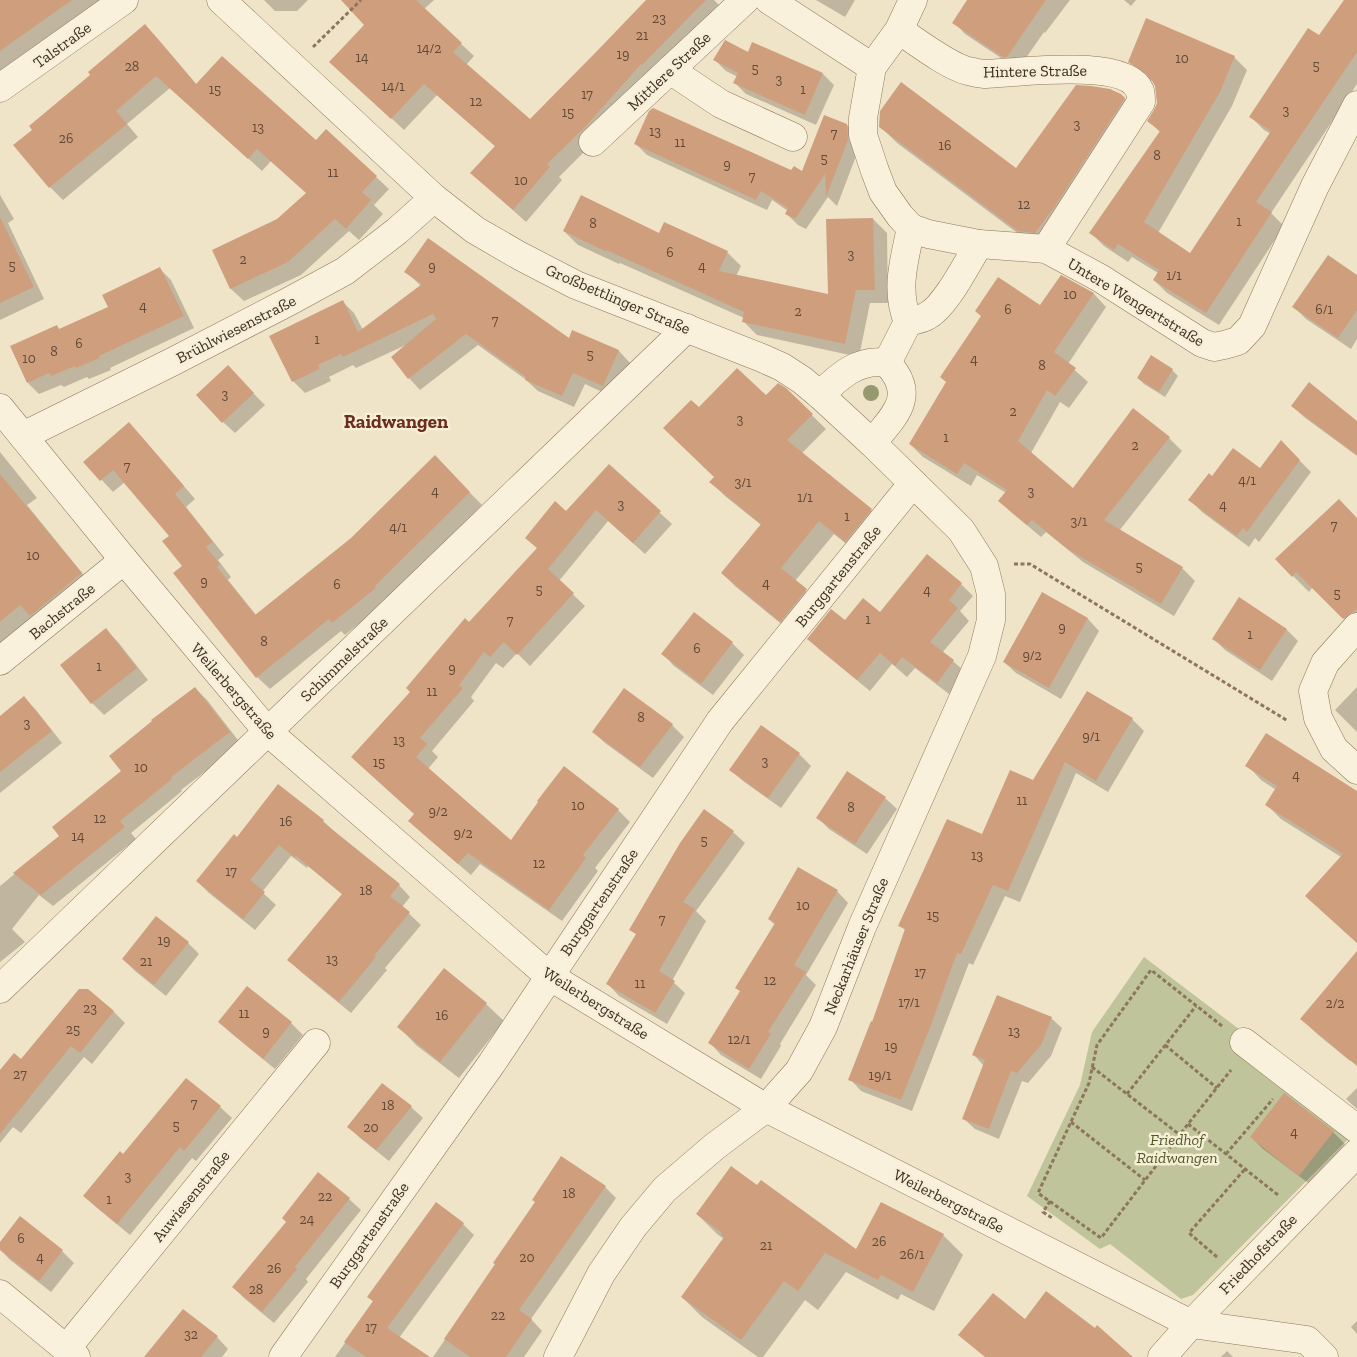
<svg xmlns="http://www.w3.org/2000/svg" width="1357" height="1357" font-family="'Zilla Slab',serif">
<style>
.cemetery{fill:#bfc49a}
.shadow{fill:#0003}
.building{fill:#cf9f7d}
.lines{fill:none;stroke-linecap:round;stroke-linejoin:round}
.minor-casing{stroke:#8d765c;stroke-width:29}
.path{stroke:#8d765c;stroke-width:3;stroke-dasharray:4 2.5;stroke-linecap:butt}
.minor{stroke:#faf1dc;stroke-width:28}
.tree{fill:#96986f}
.labels{text-anchor:middle;dominant-baseline:central;stroke-width:5;stroke-linejoin:round;paint-order:stroke}
.number-label{font-size:14px;fill:#624a37}
.street-label{font-size:16px;fill:#3d2e20;stroke:#f7eed8}
.park-label{font-size:16px;font-style:italic;fill:#4d5a26;stroke:#f7eed8}
.quarter-label{font-size:19px;font-weight:bold;fill:#6b2e1e;stroke:#f7eed8}
</style>
<rect width="100%" height="100%" fill="#f0e4c8"/>
<path class="cemetery" d="M1144 957 1248 1036 1352 1135 1193 1295 1181 1299 1110 1244 1100 1249 1027 1196 1080 1085 1092 1032Z"/>
<g class="shadow">
<path d="M0 0H105L0 75Z"/>
<path d="M264 0H308L297 11H275Z"/>
<path d="M342 0H434L424 9 474 56 466 65 530 120 648 0H714L723 9 598 138 559 177 562 180 526 222 472 173 496 147 437 95 404 130 344 74 366 25Z"/>
<path d="M816 0H855L845 17Z"/>
<path d="M969 0H1070L1045 33 1044 32 1019 68H1016L965 34 954 22Z"/>
<path d="M1124 0H1136L1131 6Z"/>
<path d="M1343 0H1357V84L1271 213 1284 226 1219 325 1167 293 1154 280 1158 273 1132 257 1128 262 1104 246 1091 233 1161 133 1149 121 1158 103 1156 86 1153 81 1142 75 1129 62 1234 57 1247 70 1232 106 1158 233 1191 255 1271 134 1264 130 1251 117 1319 36 1345 1Z"/>
<path d="M145 26 158 39 197 85 316 141 376 177 389 189 374 205 383 214 359 240 349 231 301 275 244 301 231 289 213 250 278 220 307 193 271 161 262 171 170 88 127 124 138 137 63 200 50 187 15 146Z"/>
<path d="M753 43 823 74 834 85 816 125 746 94 735 83 738 77 726 71 715 60 748 53Z"/>
<path d="M1121 95 1141 115 1036 247 897 143 880 126 1016 170Z"/>
<path d="M847 125 858 136V151L837 206 828 197 806 229 798 225 787 214 788 211 772 200 767 210 647 155 636 144 803 173Z"/>
<path d="M0 195 14 219 8 223 44 299 0 320Z"/>
<path d="M873 219 887 233 888 303H870L859 357 757 335 743 321 744 318 620 263 619 264 578 245 564 231 660 235 727 252 741 266 736 276 829 296Z"/>
<path d="M160 269 171 280 194 328 110 368 111 370 89 379 87 377 64 387 61 385 39 394 28 383 60 330 109 307Z"/>
<path d="M406 272 569 340 619 351 630 363 615 398 585 384 574 407 538 391 525 379 478 345 420 390 409 378 408 344 356 368 353 365 329 377 331 381 305 393 293 381 343 302 354 313 363 330 421 286Z"/>
<path d="M1061 276 1094 294 1106 307 1068 364 1088 382 1069 408 1060 402 1031 453 1073 489 1133 410 1169 438 1182 451 1119 531 1182 568 1195 581 1174 616 1083 562 1046 532 1041 537 1012 513 999 500 1006 493 977 475 971 486 923 457 910 444 1040 307Z"/>
<path d="M1357 276V339L1351 349 1306 319 1294 307Z"/>
<path d="M1172 370 1178 376 1165 397 1144 384 1138 378Z"/>
<path d="M239 379 265 405 235 433 223 422Z"/>
<path d="M785 389 826 429 801 454 871 510 885 524 860 555 834 534 795 581 820 604 795 635 736 587 722 573 761 525 725 496 711 482 715 477 699 409 766 397Z"/>
<path d="M1292 406 1357 422V456L1304 417Z"/>
<path d="M141 436 195 499 186 507 224 555 218 560 231 577 228 580 257 616 352 539 435 457 482 505 386 599 387 601 345 635 341 631 270 689 257 677 184 567 171 536 125 482 113 492 85 462Z"/>
<path d="M1281 442 1311 472 1259 542 1255 538 1249 547 1202 512 1190 500 1212 478 1261 469Z"/>
<path d="M0 452 37 498 27 505 95 589 16 635 13 632 0 643Z"/>
<path d="M609 466 672 524 645 554 608 521 559 581 585 606 530 666 517 653 503 668 496 663 471 697 474 701 432 751 438 757 428 769 512 842 618 810 630 822 595 868 598 871 562 921 480 864 471 875 422 833 415 814 412 692 469 624 538 549 527 538 566 513Z"/>
<path d="M1357 519V631L1313 587 1309 592 1276 559Z"/>
<path d="M927 556 961 584 973 596 960 611 969 621 942 653 953 661 965 672 949 694 915 668 907 677 892 664 870 691 820 650 809 639 845 622 880 613Z"/>
<path d="M1043 594 1088 619 1099 631 1061 699 1016 673 1004 662Z"/>
<path d="M694 613 732 643 744 655 713 695 674 666 663 654Z"/>
<path d="M106 630 118 642 148 680 104 715 92 703Z"/>
<path d="M1287 630 1298 641 1272 681 1225 650 1213 638Z"/>
<path d="M1357 687V732L1335 710Z"/>
<path d="M195 688 207 700 241 744 181 790 182 791 131 833 136 839 53 906 39 895 12 929 25 942 0 962V886L61 836 123 771Z"/>
<path d="M1087 692 1132 719 1144 731 1108 792 1076 773 1020 902 1005 896 973 965 969 963 912 1111 861 1091 850 1079 873 1024 906 931 900 925 1033 781Z"/>
<path d="M24 698 36 710 62 743 0 793V717Z"/>
<path d="M672 725 684 737 653 778 605 743 593 732Z"/>
<path d="M761 727 799 754 811 766 781 808 743 781 731 770Z"/>
<path d="M1247 765 1357 796V943L1306 896 1341 857 1281 819 1267 805 1276 790 1261 780Z"/>
<path d="M885 798 897 809 867 854 829 829 818 818Z"/>
<path d="M323 821 335 832 399 885 410 897 402 907 421 925 385 968 387 970 351 1013 301 972 289 960 343 895 308 866 307 868 291 856 262 892 276 905 255 930 209 893 197 881 237 839Z"/>
<path d="M733 832 745 843 696 911 706 921 672 981 685 993 667 1024 619 996 608 984 637 935 631 929Z"/>
<path d="M837 891 848 903 806 975 816 985 780 1044 781 1046 761 1079 721 1055 710 1043 741 992 737 988 775 925 769 919Z"/>
<path d="M188 943 199 954 166 996 135 971 123 959Z"/>
<path d="M1357 953V1053L1350 1061 1316 1033 1302 1019Z"/>
<path d="M444 970 486 1004 504 1021 459 1078 416 1045 399 1027Z"/>
<path d="M247 988 291 1023 303 1035 275 1069 231 1033 219 1021Z"/>
<path d="M88 991 114 1012 125 1023 92 1064 84 1057 21 1133 13 1127 0 1143V1072L22 1061Z"/>
<path d="M1051 1018 1062 1028 1051 1056 1028 1083 1022 1081 999 1139 975 1129 964 1119 984 1066 973 1054Z"/>
<path d="M1357 1088V1109L1346 1099Z"/>
<path d="M1285 1095 1333 1132 1345 1144 1312 1186 1263 1149 1251 1137Z"/>
<path d="M220 1107 232 1118 196 1161 192 1158 130 1235 96 1207 85 1196 123 1156Z"/>
<path d="M411 1107 423 1118 389 1161 360 1138 349 1127Z"/>
<path d="M605 1187 616 1198 531 1319 542 1331 524 1357H433L496 1265Z"/>
<path d="M758 1187 856 1251 943 1235 963 1255 934 1311 901 1294 898 1300 846 1272 818 1310 805 1300 763 1357H758L702 1317 682 1297 724 1239 717 1234 697 1214Z"/>
<path d="M349 1199 361 1210 306 1279 308 1282 274 1323 245 1299 233 1287 287 1222Z"/>
<path d="M20 1218 62 1251 74 1263 51 1292 9 1259 0 1249V1244Z"/>
<path d="M463 1224 474 1235 399 1338 427 1357H335L374 1302 369 1297Z"/>
<path d="M1357 1321V1334L1351 1327Z"/>
<path d="M217 1337 228 1349 222 1357H149Z"/>
<path d="M1227 1351 1233 1357H1221Z"/>
</g>
<g class="building">
<path d="M0 0H72L0 51Z"/>
<path d="M341 0H416L462 43 453 52 530 119 598 50 646 0H706L642 65 641 64 586 126 547 164 550 167 513 210 470 173 495 146 424 84 391 119 329 62 364 25Z"/>
<path d="M967 0H1046L1007 57H1003L952 23Z"/>
<path d="M1344 0H1357V52L1256 202 1272 212 1206 313 1153 280 1159 270 1118 244 1114 250 1089 233 1160 131 1147 121 1154 110 1157 103 1155 86 1152 81 1142 70 1128 62 1146 18 1235 56 1220 92 1144 222 1190 253 1271 131 1249 117 1308 28 1319 35Z"/>
<path d="M145 24 196 84 222 56 316 140 326 129 377 176 362 192 371 200 346 229 335 219 288 262 230 289 212 250 277 219 306 193 257 149 248 159 156 76 116 111 127 124 49 188 13 145 32 130 29 126 90 75 88 72Z"/>
<path d="M725 40 748 52 752 42 823 73 805 115 733 83 738 73 713 60Z"/>
<path d="M901 82 1016 168 1076 85 1091 86 1110 89 1121 94 1125 98 1055 206 1035 233 1018 231 879 127 880 111Z"/>
<path d="M653 108 791 170 794 166 802 171 824 115 847 124 848 140 826 197 825 174 795 219 785 214 788 208 761 191 756 200 634 144 649 111Z"/>
<path d="M581 195 659 233 664 222 728 251 719 271 828 294 826 219 873 218 875 290H856L845 344 742 322 744 312 606 250 605 251 563 231Z"/>
<path d="M0 217 34 287 0 303Z"/>
<path d="M428 238 569 338 572 330 619 350 603 386 573 373 562 396 525 380 526 377 466 334 408 379 391 357 436 319 433 314 343 357 341 354 318 365 320 369 292 382 269 336 343 300 358 332 422 284 404 272Z"/>
<path d="M1328 255 1357 275V310L1338 338 1292 307Z"/>
<path d="M160 267 184 316 99 356 100 358 76 368 75 366 51 376 49 373 27 383 10 346 57 325 59 329 108 307 102 295Z"/>
<path d="M1061 275 1094 293 1054 352 1076 368 1055 396 1047 390 1018 441 1073 488 1133 408 1170 437 1104 520 1183 567 1161 604 1069 550 1032 520 1027 525 998 501 1007 490 964 463 957 474 909 444 946 382 940 377 981 316 975 311 998 277 1040 305Z"/>
<path d="M1151 355 1173 369 1159 392 1137 378Z"/>
<path d="M228 365 254 393 222 423 196 395Z"/>
<path d="M737 368 766 395 778 383 786 388 813 414 787 440 872 509 845 542 819 521 781 568 807 589 780 622 721 573 761 524 709 482 714 477 663 428 691 400 699 407Z"/>
<path d="M1309 382 1357 421V455L1291 406Z"/>
<path d="M129 422 184 486 175 494 213 542 206 547 220 564 217 567 255 615 351 538 435 455 470 492 375 586 376 588 332 623 329 619 256 678 173 573 182 566 162 541 169 536 113 470 100 481 83 462Z"/>
<path d="M1281 440 1300 460 1247 532 1243 528 1237 536 1188 500 1209 473 1212 476 1233 448 1260 468Z"/>
<path d="M609 464 661 511 633 543 596 510 548 569 574 593 517 655 504 642 490 657 484 652 459 685 463 688 420 738 427 744 416 757 511 840 538 802 537 801 564 766 619 809 583 855 586 858 549 910 468 853 458 864 408 821 414 814 351 757 410 692 406 688 465 618 469 622 537 548 525 538 555 501 566 511Z"/>
<path d="M0 474 82 573 30 616 20 605 0 622Z"/>
<path d="M1339 499 1357 518V609L1343 619 1296 572 1292 577 1275 559Z"/>
<path d="M927 554 962 583 949 600 958 608 930 642 954 660 937 683 902 657 895 666 880 653 857 680 807 639 831 609 845 620 863 598 880 612Z"/>
<path d="M1042 592 1088 618 1049 688 1003 662Z"/>
<path d="M1239 597 1287 629 1260 670 1212 639Z"/>
<path d="M694 612 733 642 701 684 661 654Z"/>
<path d="M106 628 137 668 91 704 60 665Z"/>
<path d="M195 687 230 732 171 777 172 779 120 821 125 827 41 895 13 873 59 836 52 827 121 771 109 756 152 721 151 720Z"/>
<path d="M624 688 673 724 640 767 592 732Z"/>
<path d="M1087 691 1133 718 1096 781 1065 762 1008 891 993 885 961 954 957 953 931 1025 901 1100 848 1080 871 1021 872 1022 905 929 898 926 947 819 982 834 1010 770 1033 780Z"/>
<path d="M24 696 52 731 0 772V716Z"/>
<path d="M761 725 800 753 768 798 729 770Z"/>
<path d="M1266 733 1357 791V943L1305 896 1343 854 1265 805 1277 786 1245 766Z"/>
<path d="M847 771 886 797 855 844 816 818Z"/>
<path d="M278 784 324 820 323 822 400 884 390 896 410 912 374 956 376 957 339 1002 287 960 342 894 296 856 294 857 279 845 250 880 265 892 243 919 196 881 234 834 237 837Z"/>
<path d="M704 809 734 831 683 902 695 909 659 971 675 981 655 1013 606 984 636 934 629 930 680 843Z"/>
<path d="M798 867 838 890 794 965 806 972 768 1032 771 1034 749 1069 708 1043 740 991 735 988 775 923 768 919Z"/>
<path d="M156 916 189 942 154 985 122 959Z"/>
<path d="M1357 951V1066L1300 1019Z"/>
<path d="M444 968 487 1003 440 1062 397 1027Z"/>
<path d="M247 986 292 1022 263 1059 218 1022Z"/>
<path d="M79 989H88L114 1011 80 1053 71 1046 0 1134V1070L14 1053 21 1059Z"/>
<path d="M997 995 1052 1017 1041 1045 1017 1073 1011 1071 989 1129 962 1119 985 1060 972 1055Z"/>
<path d="M186 1078 221 1106 184 1151 180 1147 117 1224 83 1196 120 1151 123 1154Z"/>
<path d="M382 1083 412 1106 376 1150 347 1127Z"/>
<path d="M1284 1093 1334 1131 1299 1176 1250 1137Z"/>
<path d="M561 1156 606 1186 519 1310 532 1319 506 1357H470L444 1339 495 1264 493 1263 535 1202 532 1200Z"/>
<path d="M731 1166 757 1185 761 1180 856 1249 881 1202 944 1234 913 1292 881 1275 878 1280 825 1253 798 1291 784 1281 741 1340 681 1297 724 1237 721 1235 722 1233 696 1214Z"/>
<path d="M318 1172 350 1198 295 1267 297 1269 262 1312 232 1287 286 1222 282 1218Z"/>
<path d="M436 1202 464 1223 387 1328 430 1357H366L344 1342 373 1301 367 1297Z"/>
<path d="M20 1216 63 1250 39 1281 0 1250V1242Z"/>
<path d="M1046 1291 1095 1328 1097 1325 1133 1357H985L958 1335 993 1293 1025 1319Z"/>
<path d="M183 1309 218 1336 201 1357H144Z"/>
</g>
<g class="lines">
<g class="minor-casing">
<g id="minor">
<path d="M221 0 434 198 475 230 520 256 576 285 762 358 782 367 802 380 820 395 872 443 961 530 984 566 991 594V620L982 656 862 927 823 1027 799 1071 766 1108 714 1147 665 1189 633 1227 601 1274 558 1357"/>
<path d="M769 0 872 67"/>
<path d="M899 30C917 42 948 66 968 71 974 72 980 74 986 74 1016 73 1126 57 1140 91 1141 94 1141 98 1141 102L1046 249"/>
<path d="M670 70 721 104 793 137"/>
<path d="M0 88 124 0"/>
<path d="M593 142 745 0"/>
<path d="M911 228 928 234 979 244 1046 249 1100 278 1202 343 1214 347 1224 345 1238 341 1252 326 1315 186 1357 105"/>
<path d="M908 322C914 320 922 319 927 316 946 306 967 263 979 244"/>
<path d="M820 395C839 376 859 358 887 363L908 322C895 290 904 261 911 228L900 216 883 192 875 171 863 135V118L872 67 899 30 913 0"/>
<path d="M0 408 124 560 268 732 549 976 766 1108 1191 1324 1307 1340 1324 1357"/>
<path d="M23 436 172 362 288 302 345 271 397 231 434 198"/>
<path d="M872 443C894 416 918 396 887 363"/>
<path d="M1357 627 1325 663 1313 691 1318 718 1334 749 1357 770"/>
<path d="M0 661 124 560"/>
<path d="M0 989 687 328"/>
<path d="M1244 1042 1357 1129"/>
<path d="M0 1294 76 1357"/>
<path d="M66 1349 316 1043"/>
<path d="M283 1357 492 1063 720 721 913 483"/>
<path d="M1162 1357 1191 1324 1357 1153"/>
</g>
</g>
<g class="path">
<path d="M313 47 361 0"/>
<path d="M1014 564H1030L1288 721"/>
<path d="M1222 1026 1151 970 1097 1045 1089 1083 1038 1193 1101 1238 1188 1124 1231 1070"/>
<path d="M1165 1045 1217 1088"/>
<path d="M1092 1067 1180 1135"/>
<path d="M1127 1094 1196 1006"/>
<path d="M1071 1122 1145 1180"/>
<path d="M1188 1124 1278 1195"/>
<path d="M1226 1154 1273 1099"/>
<path d="M1050 1201 1043 1212 1052 1218"/>
<path d="M1217 1257 1189 1233 1245 1169"/>
</g>
<use href="#minor" class="minor"/>
</g>
<circle class="tree" cx="871" cy="393" r="8"/>
<g class="labels">
<g class="number-label">
<text x="659" y="18">23</text>
<text x="642" y="35">21</text>
<text x="429" y="48">14/2</text>
<text x="623" y="54">19</text>
<text x="362" y="57">14</text>
<text x="1182" y="58">10</text>
<text x="1316" y="65">5</text>
<text x="132" y="66">28</text>
<text x="755" y="68">5</text>
<text x="779" y="79">3</text>
<text x="393" y="86">14/1</text>
<text x="215" y="89">15</text>
<text x="803" y="89">1</text>
<text x="587" y="94">17</text>
<text x="476" y="101">12</text>
<text x="1286" y="110">3</text>
<text x="568" y="112">15</text>
<text x="1077" y="124">3</text>
<text x="258" y="127">13</text>
<text x="655" y="131">13</text>
<text x="834" y="133">7</text>
<text x="66" y="138">26</text>
<text x="680" y="142">11</text>
<text x="945" y="145">16</text>
<text x="1157" y="155">8</text>
<text x="824" y="158">5</text>
<text x="727" y="164">9</text>
<text x="333" y="172">11</text>
<text x="752" y="176">7</text>
<text x="521" y="180">10</text>
<text x="1024" y="204">12</text>
<text x="1239" y="221">1</text>
<text x="593" y="223">8</text>
<text x="670" y="252">6</text>
<text x="851" y="254">3</text>
<text x="243" y="259">2</text>
<text x="12" y="265">5</text>
<text x="432" y="266">9</text>
<text x="702" y="266">4</text>
<text x="1174" y="275">1/1</text>
<text x="1070" y="294">10</text>
<text x="143" y="306">4</text>
<text x="1008" y="309">6</text>
<text x="1324" y="309">6/1</text>
<text x="798" y="311">2</text>
<text x="495" y="320">7</text>
<text x="317" y="339">1</text>
<text x="79" y="343">6</text>
<text x="54" y="351">8</text>
<text x="590" y="354">5</text>
<text x="29" y="358">10</text>
<text x="974" y="359">4</text>
<text x="1042" y="365">8</text>
<text x="225" y="394">3</text>
<text x="1013" y="411">2</text>
<text x="740" y="419">3</text>
<text x="946" y="437">1</text>
<text x="1135" y="445">2</text>
<text x="127" y="466">7</text>
<text x="1247" y="480">4/1</text>
<text x="743" y="482">3/1</text>
<text x="435" y="491">4</text>
<text x="1031" y="491">3</text>
<text x="805" y="497">1/1</text>
<text x="621" y="504">3</text>
<text x="1223" y="505">4</text>
<text x="847" y="516">1</text>
<text x="1079" y="521">3/1</text>
<text x="1334" y="525">7</text>
<text x="398" y="527">4/1</text>
<text x="33" y="555">10</text>
<text x="1139" y="566">5</text>
<text x="204" y="581">9</text>
<text x="766" y="583">4</text>
<text x="337" y="584">6</text>
<text x="539" y="589">5</text>
<text x="927" y="590">4</text>
<text x="1337" y="593">5</text>
<text x="868" y="619">1</text>
<text x="510" y="620">7</text>
<text x="1062" y="627">9</text>
<text x="1250" y="634">1</text>
<text x="264" y="641">8</text>
<text x="697" y="648">6</text>
<text x="1032" y="655">9/2</text>
<text x="99" y="666">1</text>
<text x="452" y="668">9</text>
<text x="432" y="691">11</text>
<text x="641" y="717">8</text>
<text x="27" y="723">3</text>
<text x="1091" y="736">9/1</text>
<text x="399" y="740">13</text>
<text x="765" y="761">3</text>
<text x="379" y="762">15</text>
<text x="141" y="767">10</text>
<text x="1296" y="775">4</text>
<text x="1022" y="800">11</text>
<text x="578" y="805">10</text>
<text x="851" y="807">8</text>
<text x="438" y="811">9/2</text>
<text x="100" y="818">12</text>
<text x="286" y="821">16</text>
<text x="463" y="833">9/2</text>
<text x="78" y="836">14</text>
<text x="704" y="840">5</text>
<text x="977" y="855">13</text>
<text x="539" y="863">12</text>
<text x="231" y="871">17</text>
<text x="366" y="890">18</text>
<text x="803" y="905">10</text>
<text x="933" y="915">15</text>
<text x="662" y="919">7</text>
<text x="164" y="940">19</text>
<text x="332" y="959">13</text>
<text x="146" y="961">21</text>
<text x="920" y="972">17</text>
<text x="770" y="980">12</text>
<text x="640" y="983">11</text>
<text x="909" y="1002">17/1</text>
<text x="1335" y="1003">2/2</text>
<text x="90" y="1008">23</text>
<text x="244" y="1013">11</text>
<text x="442" y="1015">16</text>
<text x="73" y="1029">25</text>
<text x="266" y="1031">9</text>
<text x="1014" y="1031">13</text>
<text x="739" y="1039">12/1</text>
<text x="891" y="1046">19</text>
<text x="20" y="1074">27</text>
<text x="880" y="1075">19/1</text>
<text x="194" y="1103">7</text>
<text x="388" y="1105">18</text>
<text x="176" y="1125">5</text>
<text x="371" y="1127">20</text>
<text x="1294" y="1132">4</text>
<text x="128" y="1176">3</text>
<text x="569" y="1193">18</text>
<text x="325" y="1196">22</text>
<text x="109" y="1199">1</text>
<text x="307" y="1219">24</text>
<text x="21" y="1238">6</text>
<text x="879" y="1241">26</text>
<text x="766" y="1245">21</text>
<text x="912" y="1254">26/1</text>
<text x="40" y="1257">4</text>
<text x="527" y="1257">20</text>
<text x="274" y="1268">26</text>
<text x="256" y="1289">28</text>
<text x="498" y="1315">22</text>
<text x="371" y="1327">17</text>
<text x="191" y="1334">32</text>
</g>
<g class="street-label">
<text transform="translate(62 45) rotate(-36)">Talstraße</text>
<text transform="translate(669 71) rotate(-43)">Mittlere Straße</text>
<text transform="translate(1035 71) rotate(-1)">Hintere Straße</text>
<text transform="translate(618 299) rotate(23)">Großbettlinger Straße</text>
<text transform="translate(1136 302) rotate(31)">Untere Wengertstraße</text>
<text transform="translate(236 329) rotate(-27)">Brühlwiesenstraße</text>
<text transform="translate(838 576) rotate(-51)">Burggartenstraße</text>
<text transform="translate(62 611) rotate(-39)">Bachstraße</text>
<text transform="translate(344 659) rotate(-44)">Schimmelstraße</text>
<text transform="translate(234 691) rotate(49)">Weilerbergstraße</text>
<text transform="translate(599 902) rotate(-56)">Burggartenstraße</text>
<text transform="translate(856 946) rotate(-68)">Neckarhäuser Straße</text>
<text transform="translate(596 1003) rotate(32)">Weilerbergstraße</text>
<text transform="translate(191 1196) rotate(-51)">Auwiesenstraße</text>
<text transform="translate(949 1201) rotate(27)">Weilerbergstraße</text>
<text transform="translate(369 1235) rotate(-55)">Burggartenstraße</text>
<text transform="translate(1258 1254) rotate(-46)">Friedhofstraße</text>
</g>
<g class="park-label">
<text x="1177" y="1139">Friedhof<tspan x="1177" dy="18">Raidwangen</tspan></text>
</g>
<g class="quarter-label">
<text x="396" y="421">Raidwangen</text>
</g>
</g>
</svg>
